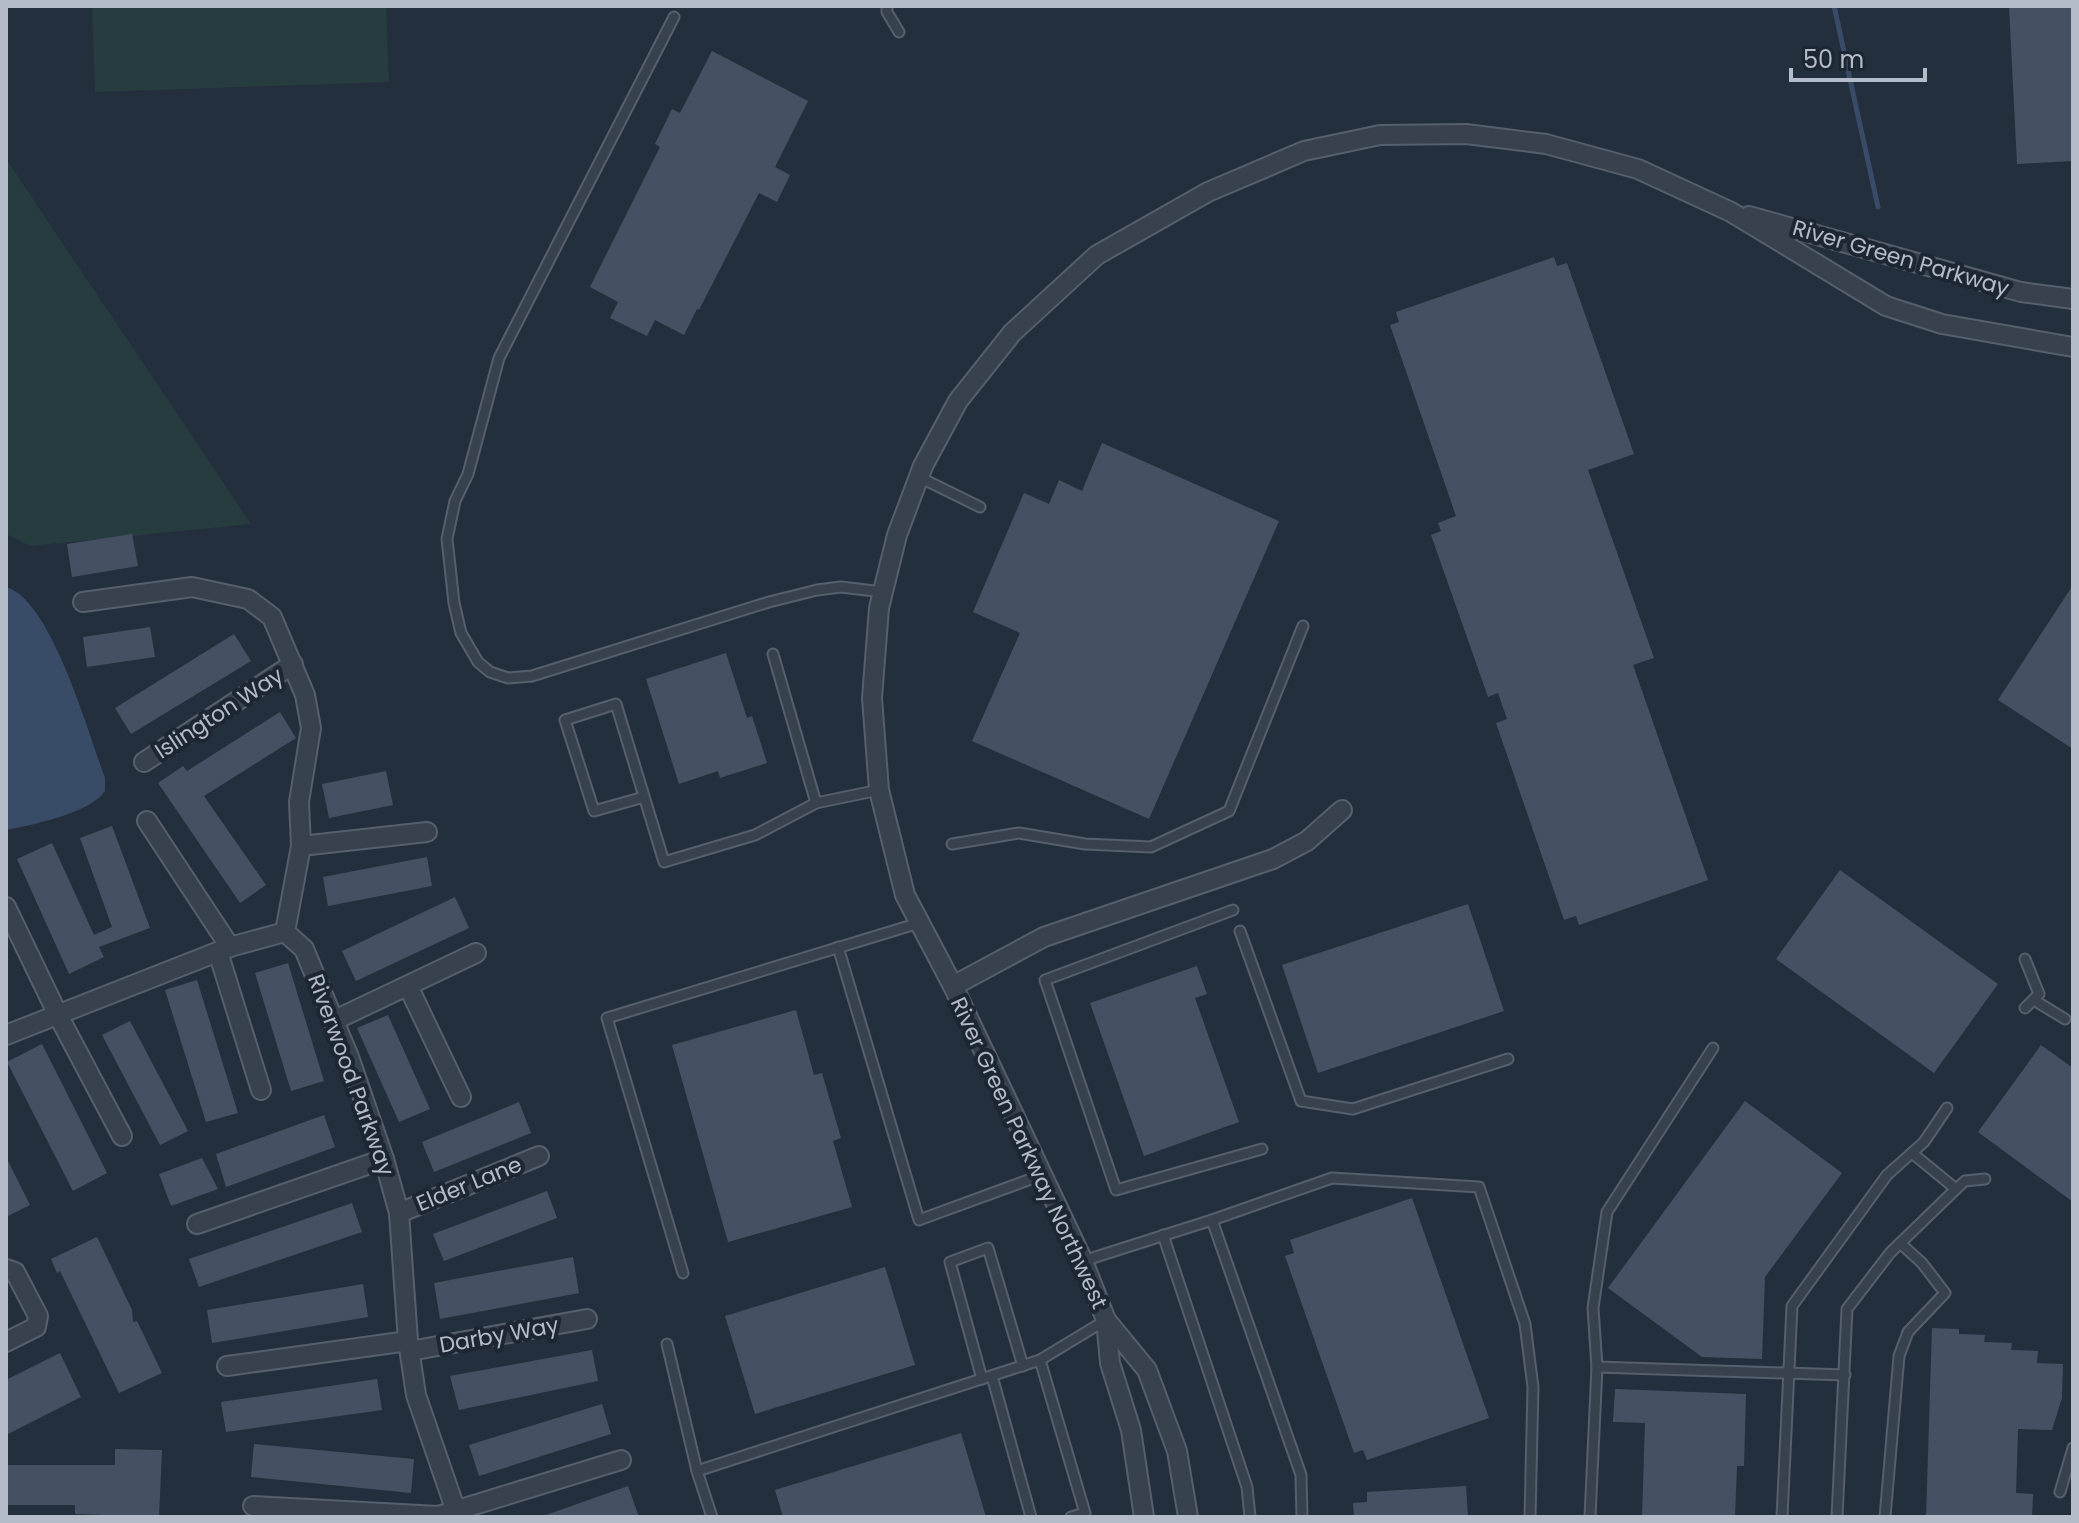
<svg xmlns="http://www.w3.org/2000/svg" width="2079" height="1523" font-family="Poppins,sans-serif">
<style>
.green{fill:#263c3f}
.water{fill:#394c67}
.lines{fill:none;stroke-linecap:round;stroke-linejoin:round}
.stream{stroke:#394c67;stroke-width:5}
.building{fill:#455162}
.lane-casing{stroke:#565f6c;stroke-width:13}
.street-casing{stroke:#565f6c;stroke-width:22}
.lane{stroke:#38414e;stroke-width:9}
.street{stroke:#38414e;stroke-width:18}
.labels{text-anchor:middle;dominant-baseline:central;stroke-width:8;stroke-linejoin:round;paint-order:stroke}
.street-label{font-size:22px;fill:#b4bcc9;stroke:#1d2633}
</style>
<rect width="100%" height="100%" fill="#242f3e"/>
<g class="green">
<path d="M92 6H386L389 82 95 92Z"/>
<path d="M6 159 251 524 30 546 6 534Z"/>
</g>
<path class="water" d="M6 587C51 599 89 735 105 778V791C91 813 31 825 6 830Z"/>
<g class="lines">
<path class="stream" d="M1834 6 1878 207"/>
</g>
<g class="building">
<path d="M2009 6H2073V161L2017 164Z"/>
<path d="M712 51 808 101 775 167 790 175 777 202 759 193 699 310 697 309 684 335 655 320 647 336 610 318 618 302 590 287 660 147 655 144 672 109 680 113Z"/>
<path d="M1554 257 1557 266 1567 263 1634 454 1588 470 1654 658 1633 665 1708 880 1579 925 1576 916 1564 920 1496 723 1507 719 1498 693 1488 697 1431 535 1441 531 1438 523 1456 516 1390 325 1399 322 1396 312Z"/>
<path d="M1102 443 1279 521 1149 819 972 741 1020 633 973 612 1024 493 1049 504 1059 480 1082 491Z"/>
<path d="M132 534 138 566 72 577 67 544Z"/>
<path d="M2073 585V749L1998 700Z"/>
<path d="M150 627 155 657 87 667 83 637Z"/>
<path d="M234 634 251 661 131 734 115 708Z"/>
<path d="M726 653 747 718 752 716 767 763 720 778 718 771 679 784 646 679Z"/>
<path d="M280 712 296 738 204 796 266 885 240 903 158 783 183 766 187 771Z"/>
<path d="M386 771 393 805 329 818 322 784Z"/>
<path d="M112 826 150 928 99 947 104 957 69 974 17 859 52 843 94 935 112 927 80 838Z"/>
<path d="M427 857 432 886 328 906 323 877Z"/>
<path d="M1840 870 1998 984 1934 1073 1776 959Z"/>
<path d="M455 897 469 928 356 981 342 951Z"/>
<path d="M1468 904 1504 1011 1318 1073 1282 965Z"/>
<path d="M288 963 324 1081 291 1091 255 973Z"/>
<path d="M1197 966 1207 994 1195 998 1239 1122 1144 1156 1090 1003Z"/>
<path d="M197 980 238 1113 206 1122 165 990Z"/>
<path d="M796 1010 814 1075 822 1073 841 1138 833 1141 852 1207 728 1242 672 1045Z"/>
<path d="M388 1015 430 1109 399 1122 357 1028Z"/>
<path d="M130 1021 188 1131 160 1145 102 1035Z"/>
<path d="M42 1044 107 1173 73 1191 7 1062Z"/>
<path d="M2041 1045 2073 1068V1202L1978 1132Z"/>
<path d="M1745 1101 1842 1173 1765 1277 1762 1359 1702 1357 1608 1288Z"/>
<path d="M519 1102 531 1133 434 1172 422 1142Z"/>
<path d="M324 1115 335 1147 226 1187 216 1154Z"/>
<path d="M6 1157 30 1205 6 1217Z"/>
<path d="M202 1158 218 1189 171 1206 159 1174Z"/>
<path d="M547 1191 557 1218 444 1261 433 1234Z"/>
<path d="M1412 1198 1489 1418 1367 1460 1363 1450 1354 1453 1285 1256 1294 1253 1290 1240Z"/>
<path d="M352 1203 362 1232 199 1287 189 1259Z"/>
<path d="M97 1237 132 1310 133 1322 137 1321 162 1373 119 1393 60 1271 57 1273 51 1259Z"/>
<path d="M573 1257 579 1293 440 1319 434 1283Z"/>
<path d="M885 1267 915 1365 755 1414 725 1316Z"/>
<path d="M363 1284 368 1317 212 1343 207 1310Z"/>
<path d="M1932 1328 1959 1329V1334L1985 1335 1984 1342 2012 1343 2011 1350 2038 1351 2037 1363 2063 1364 2062 1398 2052 1430 2018 1429 2016 1493 2033 1494 2032 1517H1926Z"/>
<path d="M592 1350 598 1381 459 1410 450 1376Z"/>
<path d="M60 1353 81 1397 6 1435V1380Z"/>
<path d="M377 1379 382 1410 226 1432 221 1402Z"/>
<path d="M1615 1389 1746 1394 1744 1466H1737L1735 1517H1642L1645 1423 1613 1422Z"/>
<path d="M602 1404 611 1434 479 1476 469 1445Z"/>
<path d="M961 1433 986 1517H783L775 1490Z"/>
<path d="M254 1444 414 1459 411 1493 251 1477Z"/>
<path d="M115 1449 162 1450 159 1517 75 1514V1505H6V1465H115Z"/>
<path d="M628 1486 639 1517H546V1515Z"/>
<path d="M1466 1486 1468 1517H1354L1353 1503 1367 1502V1492Z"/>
</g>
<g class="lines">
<g class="lane-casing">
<g id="lane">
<path d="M887 6V12L899 32"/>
<path d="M674 17 499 358 468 474 455 501 447 539 454 603 461 633 478 662 490 672 508 678 532 676 769 602 817 590 841 587 883 592"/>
<path d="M919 477 980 507"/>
<path d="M773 654 816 803 879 790"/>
<path d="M644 797 594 811 565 720 616 704 664 862 755 835 816 803"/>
<path d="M952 844 1019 833 1085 844 1151 847 1229 811 1303 626"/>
<path d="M1233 910 1045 980 1116 1190 1262 1149"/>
<path d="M1240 931 1301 1101 1353 1109 1508 1059"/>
<path d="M838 947 919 1220 1042 1175"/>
<path d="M2025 959 2039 994 2025 1008"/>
<path d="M2034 1000 2065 1019"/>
<path d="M1912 1153 1956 1189 1965 1181 1985 1179"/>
<path d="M1212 1220 1332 1178 1479 1187 1525 1324 1533 1387 1530 1517"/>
<path d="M1163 1235 1247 1487 1250 1517"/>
<path d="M1083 1261 1212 1220 1301 1475 1302 1517"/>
<path d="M683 1273 607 1018 919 923"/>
<path d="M667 1344 697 1471"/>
<path d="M1040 1360 1085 1513 1071 1517"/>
<path d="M1597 1367 1845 1375"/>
<path d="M992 1376 1031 1517"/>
<path d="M982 1379 950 1262 988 1248 1023 1366"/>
<path d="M2060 1492 2073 1448"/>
<path d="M712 1517 697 1471 1040 1360 1106 1320"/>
<path d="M1590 1517 1597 1367 1593 1308 1607 1212 1713 1048"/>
<path d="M1782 1517 1792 1306 1887 1175 1924 1142 1947 1108"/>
<path d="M1837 1517 1847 1309 1890 1253 1956 1189"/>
<path d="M1885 1517 1899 1356 1908 1332 1945 1293 1922 1263 1900 1243"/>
</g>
</g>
<g class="street-casing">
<g id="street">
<path d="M1749 216 2021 292 2073 299"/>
<path d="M83 602 192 587 248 599 272 617 305 695 311 728 299 802 301 846 285 932"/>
<path d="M144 762 293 664"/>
<path d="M147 821 230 947"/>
<path d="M301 846 427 832"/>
<path d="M6 907 59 1017 122 1136"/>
<path d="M285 932 304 949 349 1057 384 1159 399 1213 408 1341 416 1395 458 1517"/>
<path d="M218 952 261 1090"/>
<path d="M408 986 461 1097"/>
<path d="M953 986 1044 937 1273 859 1307 841 1342 810"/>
<path d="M333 1021 476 953"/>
<path d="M6 1035 230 947 285 932"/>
<path d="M399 1213 539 1156"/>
<path d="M197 1224 384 1159"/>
<path d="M6 1269 15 1272 38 1316 36 1327 6 1342"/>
<path d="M1106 1320 1147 1370 1177 1451 1188 1517"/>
<path d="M410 1351 587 1319"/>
<path d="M227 1366 408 1341"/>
<path d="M253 1506 438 1516 621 1460"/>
<path d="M1144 1517 1131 1430 1110 1363 1106 1320 1083 1261 953 986 905 895 879 790 872 698 879 608 897 535 923 466 958 401 1012 333 1097 255 1208 192 1304 151 1380 135 1466 134 1546 144 1638 169 1731 212 1886 306 1942 324 2073 347"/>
</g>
</g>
<use href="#lane" class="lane"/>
<use href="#street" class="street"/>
</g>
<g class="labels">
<g class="street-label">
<text transform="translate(1901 258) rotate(16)">River Green Parkway</text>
<text transform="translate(219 713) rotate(-33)">Islington Way</text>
<text transform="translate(351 1075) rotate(70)">Riverwood Parkway</text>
<text transform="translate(1029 1153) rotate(65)">River Green Parkway Northwest</text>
<text transform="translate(469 1184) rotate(-22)">Elder Lane</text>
<text transform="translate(499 1335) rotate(-10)">Darby Way</text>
</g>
</g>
<rect width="2079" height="1523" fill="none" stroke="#b4bcc9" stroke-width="16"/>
<path d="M1791 68v12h134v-12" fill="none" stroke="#b4bcc9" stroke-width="4"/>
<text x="1803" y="68" font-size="24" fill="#b4bcc9" stroke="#1d2633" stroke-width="6" paint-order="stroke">50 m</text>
</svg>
